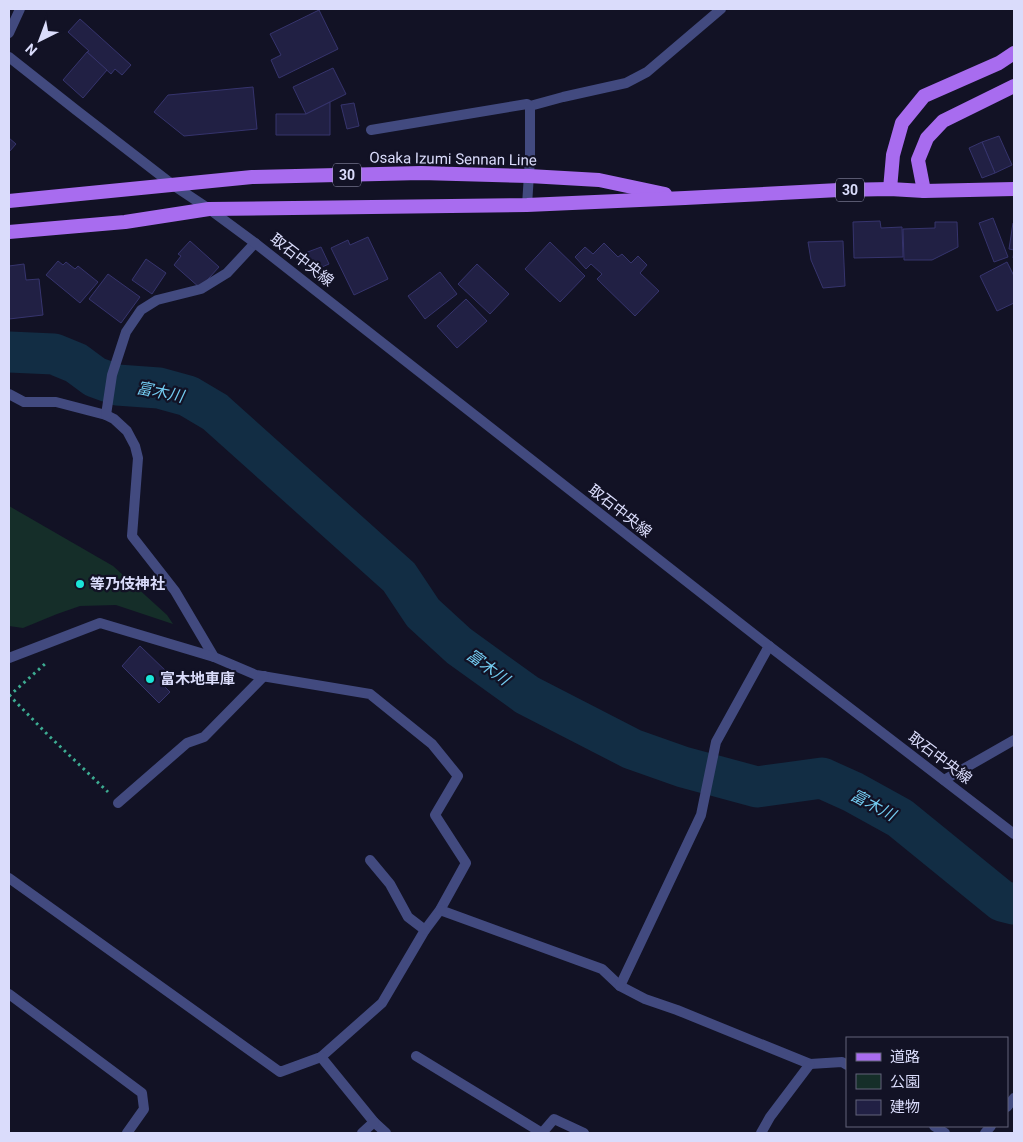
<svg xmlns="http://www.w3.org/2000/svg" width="1023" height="1142" font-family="Roboto,'Noto Sans JP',sans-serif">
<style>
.green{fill:#152e29}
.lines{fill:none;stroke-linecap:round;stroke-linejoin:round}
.river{stroke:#122d44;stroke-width:41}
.building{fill:#212044;stroke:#36346d}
.path{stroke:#3dac92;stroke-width:3;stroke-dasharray:2.5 4;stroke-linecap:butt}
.service{stroke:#424a7f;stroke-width:10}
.minor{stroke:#424a7f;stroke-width:10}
.tertiary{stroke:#424a7f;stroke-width:10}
.primary{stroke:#a86cef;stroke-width:14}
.poi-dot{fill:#1ae6d8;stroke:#121225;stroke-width:2}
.labels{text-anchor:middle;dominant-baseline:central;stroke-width:4.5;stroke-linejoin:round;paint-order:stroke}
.shield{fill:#121225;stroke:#9e9fbb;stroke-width:1}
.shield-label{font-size:14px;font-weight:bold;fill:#dadcfb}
.street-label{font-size:15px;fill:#dadcfb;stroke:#121225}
.poi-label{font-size:15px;font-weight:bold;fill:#dadcfb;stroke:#121225;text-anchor:start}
.water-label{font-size:16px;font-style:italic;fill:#73cbf0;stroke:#121225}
</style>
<rect width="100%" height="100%" fill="#121225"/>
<path class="green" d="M9 506 113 566 167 615 173 624 116 605 80 606 57 614 23 628 9 626Z"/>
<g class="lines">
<path class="river" d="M9 352 54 354 76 363 95 377 117 385 159 388 188 396 215 412 399 577 423 613 459 646 527 695 632 749 683 767 757 787 822 778 853 792 900 818 1002 901 1014 904"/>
</g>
<g class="building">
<path d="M319 10 338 49 279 78 271 60 281 55 270 34Z"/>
<path d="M80 19 131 65 122 75 115 69 111 74 87 52 89 51 68 32Z"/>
<path d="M87 52 107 70 83 98 63 80Z"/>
<path d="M333 68 346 94 306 114 293 87Z"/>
<path d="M253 87 257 129 184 136 154 112 168 95Z"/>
<path d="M330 102V135H276V114H306Z"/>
<path d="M354 103 359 126 347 129 341 105Z"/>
<path d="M999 136 1012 165 995 173 982 142Z"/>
<path d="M9 138 16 144 9 152Z"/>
<path d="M982 142 995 173 982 178 969 148Z"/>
<path d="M993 218 1008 257 994 262 979 223Z"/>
<path d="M880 221 881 228 902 227 903 257 854 258 853 222Z"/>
<path d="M935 222H957L958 247 932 260H904L903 229 935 228Z"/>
<path d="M1013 223H1014V259L1013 258 1014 250 1009 249Z"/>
<path d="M368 237 388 279 354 295 331 248 348 240 350 245Z"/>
<path d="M190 241 219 267 200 288 174 265 181 256 178 254Z"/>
<path d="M843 241 845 286 823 288 811 260 808 242Z"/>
<path d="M550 242 585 276 560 302 525 269Z"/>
<path d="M604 243 618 257 622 254 631 263 638 256 647 265 640 273 659 291 635 316 597 279 602 274 591 264 586 269 575 257 585 247 593 254Z"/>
<path d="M321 247 329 264 315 270 297 256Z"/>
<path d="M146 259 166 273 152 294 132 280Z"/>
<path d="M58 261 63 265 66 262 75 269 78 266 98 282 80 303 46 275Z"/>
<path d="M1007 262 1014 276V303L997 311 980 276Z"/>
<path d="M24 264 26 280 39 279 43 315 9 319V266Z"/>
<path d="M477 264 509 294 490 314 458 284Z"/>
<path d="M440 272 457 294 425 319 408 296Z"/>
<path d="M108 274 140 297 121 323 89 299Z"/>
<path d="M466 299 487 321 457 348 437 326Z"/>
<path d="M140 646 169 674 161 683 170 692 159 703 122 666Z"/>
</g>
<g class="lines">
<g class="path">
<path d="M9 695 48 735 108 792"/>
<path d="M9 696 46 663"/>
</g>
<g class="service">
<path d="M9 394 24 402H56L106 415 114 419 127 431 135 446 138 458 132 536 175 591 214 657 256 675 370 694 432 744 458 776 435 815 466 863 440 910 425 930 382 1003 321 1057 280 1072 9 878"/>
<path d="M106 415 112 375 126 332 141 310 157 300 201 289 227 273 255 243"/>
<path d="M118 803 187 743 204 737 264 676"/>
<path d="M370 860 390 884 408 917 425 930"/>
<path d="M440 910 602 969 620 986 645 999 677 1010 810 1064 842 1062 847 1065"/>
<path d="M620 986 701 815 716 742 769 646"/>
<path d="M9 994 142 1093 144 1109 127 1133"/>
<path d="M416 1056 542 1133 554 1119 584 1133"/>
<path d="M321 1057 374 1122 386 1133"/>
<path d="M1007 1107 1014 1098"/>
<path d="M934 1126 945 1133"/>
<path d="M362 1133 374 1122"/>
<path d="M761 1133 770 1117 810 1064"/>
<path d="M985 1133 991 1126"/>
</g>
<g class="minor">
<path d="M9 33 20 9"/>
<path d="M371 130 527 104 530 106 563 97 626 83 647 72 721 9"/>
<path d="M527 205 530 159V106"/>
<path d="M9 658 100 623 214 657"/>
<path d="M944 780 1014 740"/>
</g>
<path class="tertiary" d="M9 57 76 110 173 185 209 209 255 243 769 646 1014 834"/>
<g class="primary">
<path d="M890 189 893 155 902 123 924 96 999 63 1014 53"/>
<path d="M924 191 918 160 927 138 943 121 1014 86"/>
<path d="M9 201 252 177 421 173 529 176 599 180 665 194"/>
<path d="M9 232 125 222 209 209 527 205 685 198 839 190 890 189 924 191 1014 189"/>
</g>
</g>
<g class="poi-dot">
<circle cx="80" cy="584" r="5"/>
<circle cx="150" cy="679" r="5"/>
</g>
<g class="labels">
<g class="shield">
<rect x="333" y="163.5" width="28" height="23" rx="4"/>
<rect x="836" y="178.5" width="28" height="23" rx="4"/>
</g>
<g class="shield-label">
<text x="347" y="175">30</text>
<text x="850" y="190">30</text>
</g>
<g class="street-label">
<text transform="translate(453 159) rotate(1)">Osaka Izumi Sennan Line</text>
<text transform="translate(302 260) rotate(38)">取石中央線</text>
<text transform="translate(620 511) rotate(38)">取石中央線</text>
<text transform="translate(940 758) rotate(37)">取石中央線</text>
</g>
<g class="poi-label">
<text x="90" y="584">等乃伎神社</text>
<text x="160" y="679">富木地車庫</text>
</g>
<g class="water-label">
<text transform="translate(160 392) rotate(11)">富木川</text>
<text transform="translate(488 667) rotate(36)">富木川</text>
<text transform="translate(873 805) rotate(28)">富木川</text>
</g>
</g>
<rect width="1023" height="1142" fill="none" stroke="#dadcfb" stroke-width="20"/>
<rect x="846" y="1037" width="162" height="90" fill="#121225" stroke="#62637b"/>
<rect x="856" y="1053" width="25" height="8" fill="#a86cef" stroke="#62637b"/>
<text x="890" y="1062" font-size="15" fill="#dadcfb">道路</text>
<rect x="856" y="1074" width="25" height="15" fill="#152e29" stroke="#62637b"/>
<text x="890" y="1087" font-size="15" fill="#dadcfb">公園</text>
<rect x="856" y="1100" width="25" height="15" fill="#212044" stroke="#62637b"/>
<text x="890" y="1112" font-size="15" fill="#dadcfb">建物</text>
<g transform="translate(40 40) rotate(222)" stroke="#121225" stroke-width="4" paint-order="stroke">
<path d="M0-4L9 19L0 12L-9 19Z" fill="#dadcfb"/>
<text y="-8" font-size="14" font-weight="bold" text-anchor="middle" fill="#dadcfb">N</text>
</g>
</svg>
